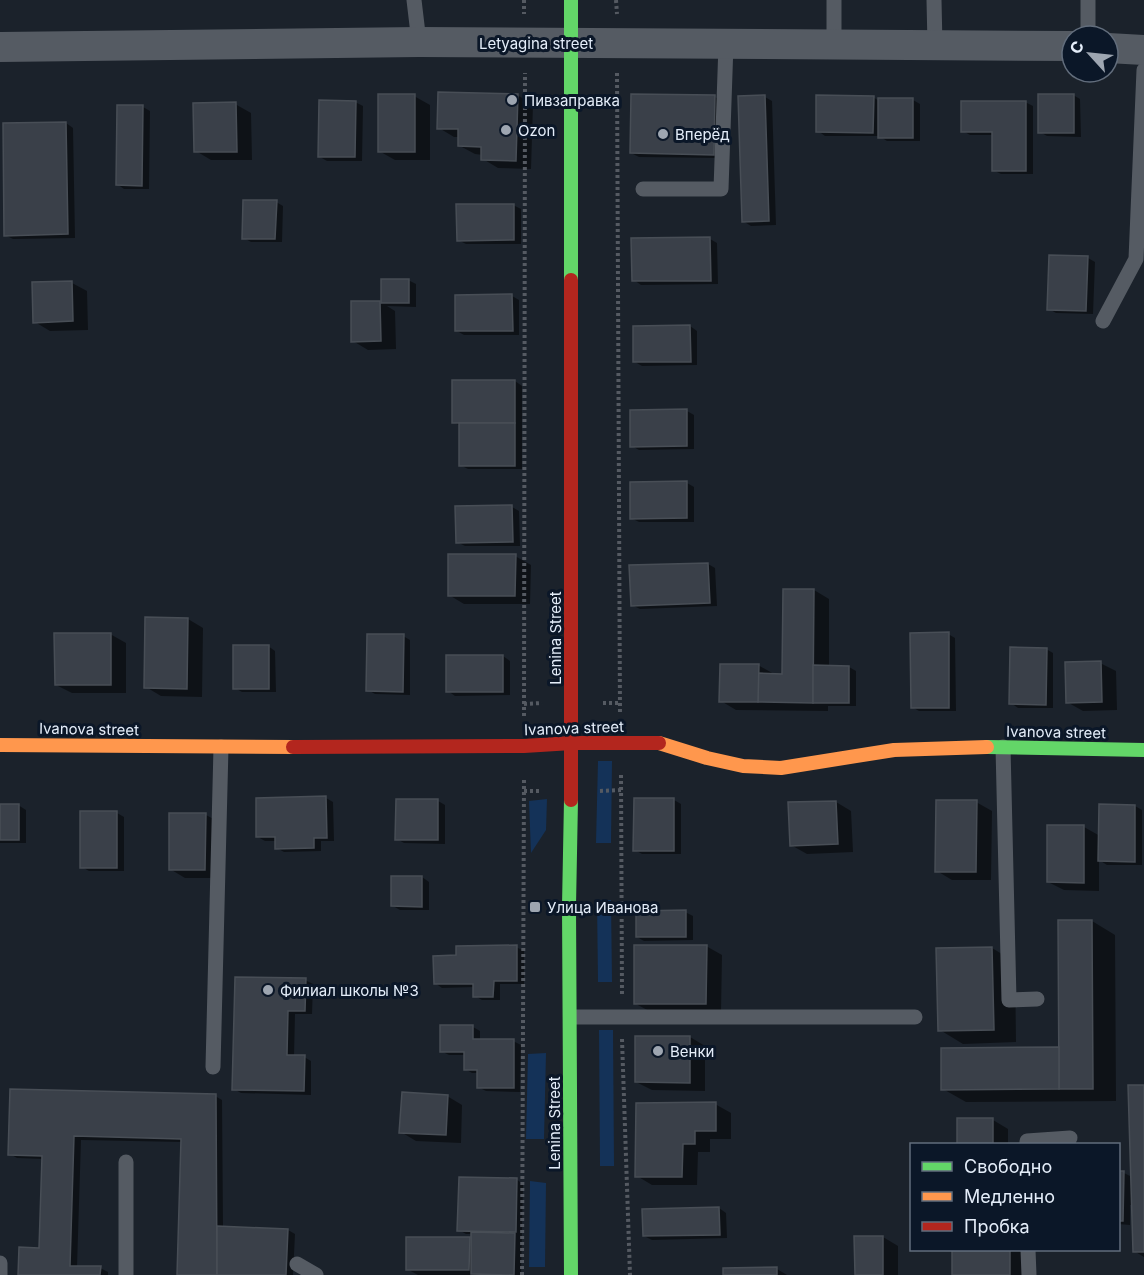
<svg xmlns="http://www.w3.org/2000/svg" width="1144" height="1275" font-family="Inter,sans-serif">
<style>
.green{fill:#143258}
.shadow{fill:#0007}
.building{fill:#3a4049;stroke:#484e56;stroke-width:1.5}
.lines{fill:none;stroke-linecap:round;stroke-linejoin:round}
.path{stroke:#555a62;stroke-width:4;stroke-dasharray:3 3;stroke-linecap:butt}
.lane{stroke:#555b63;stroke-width:15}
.street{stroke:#555b63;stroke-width:30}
.fast{stroke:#63d668;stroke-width:14}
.slow{stroke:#ff974d;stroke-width:14}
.jam{stroke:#b3261e;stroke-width:14}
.poi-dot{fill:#9ea6b1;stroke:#0b1728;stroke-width:2}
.labels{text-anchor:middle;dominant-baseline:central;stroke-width:6;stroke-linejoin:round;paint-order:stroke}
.street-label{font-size:15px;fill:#e4edf9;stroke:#0b1728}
.poi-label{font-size:15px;fill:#e4edf9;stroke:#0b1728;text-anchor:start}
</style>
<rect width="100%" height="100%" fill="#1b222b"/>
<g class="green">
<path d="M598 761H612L611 843H596Z"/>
<path d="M547 799 546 830 531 853 529 801Z"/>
<path d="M597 900H611L612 982H598Z"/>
<path d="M599 1030H613L614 1166H600Z"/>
<path d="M546 1053 544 1139H526L528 1054Z"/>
<path d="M530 1181 546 1183 545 1267H529Z"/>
</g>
<g class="shadow">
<path d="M517 95 533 104 531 169 498 168 483 159V155L475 154 460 146V137H454L439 128Z"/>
<path d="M1073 95 1080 99 1081 137 1047 136 1040 132Z"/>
<path d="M414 96 430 105V160H395L379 151Z"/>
<path d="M715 97 722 101 721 158 639 157 631 153Z"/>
<path d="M765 97 772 101 776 225 751 226 743 221Z"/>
<path d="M873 97 879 101 913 100 920 104V141H887L879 136H825L818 131Z"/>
<path d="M355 102 363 106 362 161H327L320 157Z"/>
<path d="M1025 102 1033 106V174H1001L993 170V135H970L963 131Z"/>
<path d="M235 104 251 113 252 160H211L196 151Z"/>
<path d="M143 107 150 111 149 189H124L117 184Z"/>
<path d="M66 123 73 128 75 238 13 239 5 235Z"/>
<path d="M276 202 283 206 282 242H251L244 238Z"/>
<path d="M513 205 521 209V244H466L458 240Z"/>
<path d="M710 239 717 243 718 284 641 285 634 280 633 240Z"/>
<path d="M1088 258 1095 262 1093 314 1056 313 1049 309Z"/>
<path d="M383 280H408L416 284V307L387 306 395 311 396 349 368 350 353 341 380 302 382 304Z"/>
<path d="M72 283 87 291 88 330 50 331 35 322Z"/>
<path d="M512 296 519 300V335H464L457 331Z"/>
<path d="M690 326 697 331V365L642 366 635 362Z"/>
<path d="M515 381 522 386V469H468L460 465 461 426 453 422Z"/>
<path d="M687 411 694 415V449L639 450 632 446Z"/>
<path d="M687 483 694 487V522H639L631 518Z"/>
<path d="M512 507 519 511 520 546H465L457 542Z"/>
<path d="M515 556 531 565 530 604H464L449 595Z"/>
<path d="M708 564 715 568 717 606 640 609 632 605Z"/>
<path d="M784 590H814L829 599V667H849L856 671V706H828V711L736 710 721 701 758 665 774 674 784 675Z"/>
<path d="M188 619 203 628 202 697 161 696 146 687Z"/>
<path d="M110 634 126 643V693H72L56 685Z"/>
<path d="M948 634 955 638 956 711H919L912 707Z"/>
<path d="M403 636 410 640V695L375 694 368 690Z"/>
<path d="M268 646 275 651 276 692H242L235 688Z"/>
<path d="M1046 649 1053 653V708H1018L1011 703Z"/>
<path d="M503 656 510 661V695L455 696 448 691Z"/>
<path d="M1100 663 1116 671 1117 710 1083 711 1067 702Z"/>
<path d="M326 798 333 802 334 841H321V851L284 852 277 848 276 841H265L258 837Z"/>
<path d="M397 800 438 801 445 805V844L404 843 397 839Z"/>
<path d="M674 800 681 804V854H642L635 850Z"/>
<path d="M836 802 851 811 853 852 807 854 791 845Z"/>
<path d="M976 802 992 811 991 880H952L937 871Z"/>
<path d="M18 805 26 810V843H0V806Z"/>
<path d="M1135 806 1142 810V865H1107L1099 860V891L1064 890 1048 882 1084 827 1100 836Z"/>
<path d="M117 813 124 817V871H89L82 867Z"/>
<path d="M206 815 221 823 220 878H185L170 869Z"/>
<path d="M422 877 429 882V910H400L393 906Z"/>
<path d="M685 912 693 916V940L644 941 637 937Z"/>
<path d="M1092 921 1115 935 1116 1101 966 1102 943 1089 1060 1049Z"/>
<path d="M706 946 722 955 721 1012H651L636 1004Z"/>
<path d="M516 947 524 951V984H500V1000H482L475 996V987L442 988 435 983 458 957Z"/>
<path d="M992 948 1015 962 1016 1042 963 1044 940 1030Z"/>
<path d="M305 980 313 984 312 1014H295L294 1056 304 1057 311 1061V1095L241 1093 234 1089Z"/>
<path d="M473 1027 480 1031V1040L513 1041 521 1045 520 1092 486 1091 478 1087 479 1073H472L465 1069V1055H449L441 1051Z"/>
<path d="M690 1037 705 1046V1091L652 1090 636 1082Z"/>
<path d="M1144 1086V1257L1134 1251 1133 1205H1130V1225L1118 1224V1173H1124L1132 1177Z"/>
<path d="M215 1096 222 1100 223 1228 288 1230 295 1234 293 1275H179L183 1142 81 1140 77 1267 100 1268 108 1272V1275H20L41 1250 44 1159 17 1158 10 1154Z"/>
<path d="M447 1096 462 1105 461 1143 416 1141 401 1132Z"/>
<path d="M715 1104 731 1113V1139H710V1152H698L697 1185H652L637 1176Z"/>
<path d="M959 1120H993L1008 1129V1144H959Z"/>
<path d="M516 1179 523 1184 521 1275H418L407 1269 469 1238 473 1240V1234H466L459 1230Z"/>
<path d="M719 1208 726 1213 727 1238 652 1240 644 1236Z"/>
<path d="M883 1237 898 1246V1275H856Z"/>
<rect x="953" y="1250" width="72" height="25"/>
<path d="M777 1269 787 1275H725Z"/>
</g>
<g class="building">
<path d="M438 92 518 94 516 161 481 160V147L458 146V129H437Z"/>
<rect x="378" y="94" width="37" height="58"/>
<path d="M631 94 715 95 714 155 630 153Z"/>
<rect x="1038" y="94" width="36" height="39"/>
<path d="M765 95 769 221 742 222 738 96Z"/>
<path d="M816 95 874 96 873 133 816 132Z"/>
<rect x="878" y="98" width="35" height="40"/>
<path d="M319 100 356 101 355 157H318Z"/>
<path d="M961 101H1026V171H992V132H961Z"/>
<path d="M236 102 237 152H194L193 103Z"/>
<path d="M117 105H143L142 186 116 185Z"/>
<path d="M66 122 68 234 4 236 3 123Z"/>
<path d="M243 200H277L275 239H242Z"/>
<path d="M456 204H514V240L457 241Z"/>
<path d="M710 237 711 281H632L631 238Z"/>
<path d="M1049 255 1088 256 1086 311 1047 310Z"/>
<rect x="381" y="279" width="28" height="24"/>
<path d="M72 281 73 321 33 323 32 282Z"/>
<path d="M512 294 513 331H455V295Z"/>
<path d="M351 301H380L381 341 351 342Z"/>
<path d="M690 325 691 362H633V326Z"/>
<rect x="452" y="380" width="63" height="43"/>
<path d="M687 409V446L630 447V410Z"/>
<rect x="459" y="423" width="56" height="43"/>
<path d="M687 481V518L630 519V482Z"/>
<path d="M512 505 513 542 456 543 455 506Z"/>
<path d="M448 554H516L515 596H448Z"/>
<path d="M708 563 710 603 631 606 629 565Z"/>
<path d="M783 589H814L813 703 758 702V673L782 674Z"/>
<path d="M145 617 188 618 187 689 144 688Z"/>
<path d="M949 632V708H911L910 633Z"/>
<path d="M54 633H111V685H55Z"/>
<path d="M367 634H404L403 692 366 691Z"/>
<rect x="233" y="645" width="36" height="44"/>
<path d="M1010 647 1047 648 1046 705 1009 704Z"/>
<rect x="446" y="655" width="57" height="37"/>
<path d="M1101 661 1102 702 1066 703 1065 662Z"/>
<path d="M720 664H759L758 702H719Z"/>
<path d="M813 665 849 666V703H813Z"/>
<path d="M326 796 327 838H314V848L275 849V837H256V798Z"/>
<path d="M634 798H674V851H633Z"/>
<path d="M396 799H438V840H395Z"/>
<path d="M936 800H977L976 872H935Z"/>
<path d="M836 801 838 844 790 846 788 802Z"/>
<rect x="0" y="804" width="19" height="36"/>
<path d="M1099 804 1135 805V862L1098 861Z"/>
<rect x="80" y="811" width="37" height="57"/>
<path d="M169 813H206L205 870H169Z"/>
<path d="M1047 825H1084V883L1047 882Z"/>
<path d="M391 876H422V907L391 906Z"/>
<path d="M686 910V937H636V911Z"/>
<path d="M1058 920H1092L1093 1089H1059Z"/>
<path d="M517 945V981H494L493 997H473V984H434L433 956 456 955V946Z"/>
<path d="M634 945H707L706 1004H634Z"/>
<path d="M992 947 994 1030 938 1031 936 948Z"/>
<path d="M235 977 306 978 305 1011H288L287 1055H305L304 1091 232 1090Z"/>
<path d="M440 1025H473V1039H514V1088H477V1070H464V1052H440Z"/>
<path d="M635 1036H690V1083L635 1082Z"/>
<path d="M1059 1047V1089L941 1090V1048Z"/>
<path d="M1128 1085H1144V1252H1133Z"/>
<path d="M10 1089 216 1094 217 1275H177L181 1139 74 1136 70 1266H101L100 1275H18L19 1247 39 1248 42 1156 8 1155Z"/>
<path d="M402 1092 448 1095 446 1135 399 1133Z"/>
<path d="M716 1102V1131H695V1144H683L682 1177H635L636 1103Z"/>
<rect x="957" y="1118" width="36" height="26"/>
<path d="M1118 1171H1124L1123 1221H1118Z"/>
<path d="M459 1177 517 1178 516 1232 457 1231Z"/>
<path d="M719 1207 720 1235 643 1236 642 1209Z"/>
<path d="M217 1226 288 1229 286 1275H217Z"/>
<path d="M471 1232 515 1233 514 1275 471 1274Z"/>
<path d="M854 1236H883V1275H855Z"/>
<path d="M406 1237H470L469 1270H406Z"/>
<rect x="952" y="1250" width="58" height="25"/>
<path d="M777 1267V1275H723V1268Z"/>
</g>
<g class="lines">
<g class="path">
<path d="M524 0V14"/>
<path d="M616 0 617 14"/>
<path d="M617 73 620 713"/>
<path d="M603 703H620"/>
<path d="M524 704 542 703"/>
<path d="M524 716 525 73"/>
<path d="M621 775 622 995"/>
<path d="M524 791H539"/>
<path d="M600 791 621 790"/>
<path d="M622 1039 630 1275"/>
<path d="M522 1275 524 778"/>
</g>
<g class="lane">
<path d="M414 0 419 42"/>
<path d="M934 0 935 45"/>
<path d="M1088 36V0"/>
<path d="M834 44V0"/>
<path d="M643 189H721L726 44"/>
<path d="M1103 321 1136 259 1144 70"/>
<path d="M1003 747 1009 1000 1037 999"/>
<path d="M571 1017H915"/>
<path d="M213 1067 221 747"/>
<path d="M1027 1144V1141L1070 1138"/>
<path d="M1028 1250 1029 1275"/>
<path d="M0 1263V1275"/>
<path d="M297 1264 316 1275"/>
<path d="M126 1275V1162"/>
</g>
<g class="street">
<path d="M0 47 419 42 1072 46"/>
<path d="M1108 48 1144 50"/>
</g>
<g class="fast">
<path d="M571 0V280"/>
<path d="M987 747 1144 750"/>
<path d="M571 800 569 906 571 1275"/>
</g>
<g class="slow">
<path d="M659 743 707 758 743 766 781 768 894 750 987 747"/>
<path d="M0 745 293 747"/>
</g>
<g class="jam">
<path d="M293 747 524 746 572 743H659"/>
<path d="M571 800V280"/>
</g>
</g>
<g class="poi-dot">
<circle cx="512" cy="100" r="6"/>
<circle cx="506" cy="130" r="6"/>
<circle cx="663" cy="134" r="6"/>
<rect x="529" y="901" width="12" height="12" rx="3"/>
<circle cx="268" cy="990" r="6"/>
<circle cx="658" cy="1051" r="6"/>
</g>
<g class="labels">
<g class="street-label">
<text x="536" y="43">Letyagina street</text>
<text transform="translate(555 638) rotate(-90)">Lenina Street</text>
<text transform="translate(574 728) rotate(-2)">Ivanova street</text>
<text transform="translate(89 729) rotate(1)">Ivanova street</text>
<text transform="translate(1056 732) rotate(1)">Ivanova street</text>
<text transform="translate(554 1123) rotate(-90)">Lenina Street</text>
</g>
<g class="poi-label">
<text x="524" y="100">Пивзаправка</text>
<text x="518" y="130">Ozon</text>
<text x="675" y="134">Вперёд</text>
<text x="547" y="907">Улица Иванова</text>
<text x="280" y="990">Филиал школы №3</text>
<text x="670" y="1051">Венки</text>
</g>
</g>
<rect x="910" y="1143" width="210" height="108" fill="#0b1728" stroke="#626d7c" stroke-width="1.5"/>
<rect x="922" y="1162" width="30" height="9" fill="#63d668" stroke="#626d7c" stroke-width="1.5"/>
<text x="964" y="1173" font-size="18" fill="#e4edf9">Свободно</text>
<rect x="922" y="1192" width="30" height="9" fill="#ff974d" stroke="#626d7c" stroke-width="1.5"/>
<text x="964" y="1203" font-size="18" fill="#e4edf9">Медленно</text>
<rect x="922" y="1222" width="30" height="9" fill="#b3261e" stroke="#626d7c" stroke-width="1.5"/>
<text x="964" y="1233" font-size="18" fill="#e4edf9">Пробка</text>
<g transform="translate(1090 54) rotate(297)"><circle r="28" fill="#0b1728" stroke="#626d7c" stroke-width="1.5"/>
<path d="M0-4.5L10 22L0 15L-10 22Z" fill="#9ea6b1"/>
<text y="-9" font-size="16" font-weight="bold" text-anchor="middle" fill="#e4edf9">С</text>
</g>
</svg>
